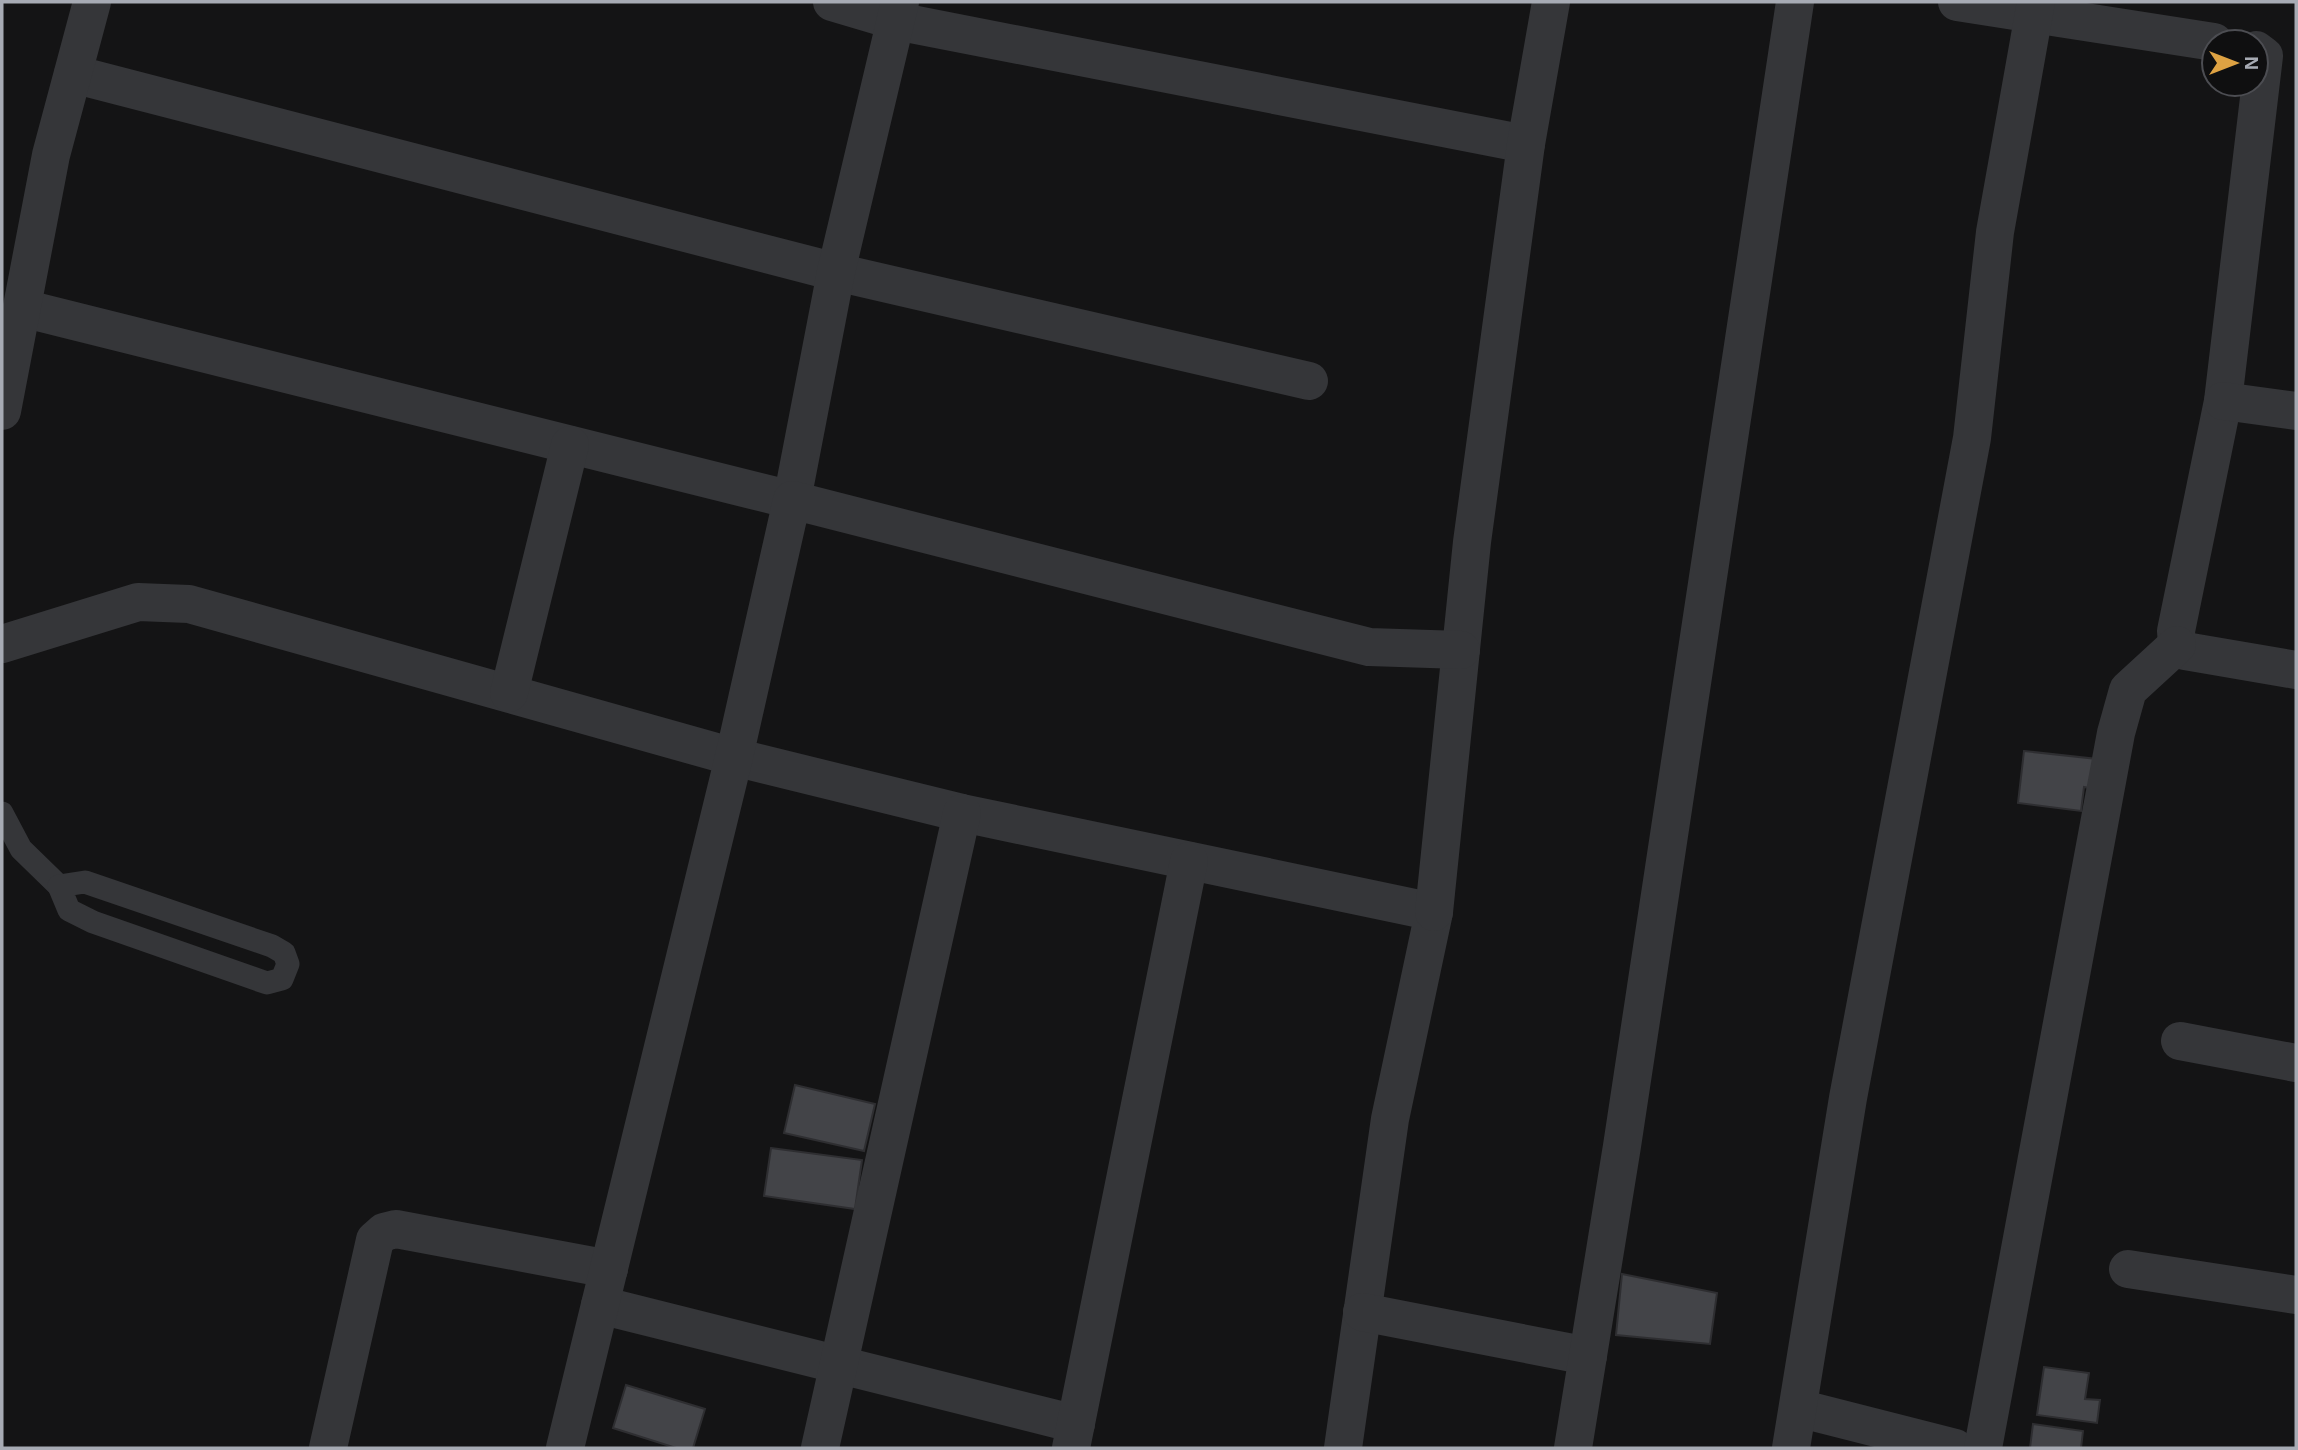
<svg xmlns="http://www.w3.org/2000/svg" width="2298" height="1450" font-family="Helvetica,sans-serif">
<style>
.building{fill:#434448;stroke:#2e2e31;stroke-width:2}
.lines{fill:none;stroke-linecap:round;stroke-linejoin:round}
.service{stroke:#353639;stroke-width:23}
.minor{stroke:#353639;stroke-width:38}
</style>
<rect width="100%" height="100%" fill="#141415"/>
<g class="building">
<path d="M2024 751 2097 759 2094 789 2084 787 2081 811 2018 803Z"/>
<path d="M795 1085 875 1104 864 1151 784 1133Z"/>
<path d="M771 1148 862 1160 855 1209 764 1196Z"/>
<path d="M1622 1274 1717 1293 1710 1344 1616 1335Z"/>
<path d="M2044 1367 2089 1373 2085 1399 2100 1400 2097 1423 2037 1415Z"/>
<path d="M626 1385 705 1409 693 1448H676L613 1428Z"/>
<path d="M2033 1424 2083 1431 2081 1448H2030Z"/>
</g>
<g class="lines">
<g class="service">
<path d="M2 813 21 849 59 886"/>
<path d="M85 882 272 946 284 953 288 964 282 979 267 983 93 922 69 910 59 886Z"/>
</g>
<g class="minor">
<path d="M832 2 896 21 1526 144"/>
<path d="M1957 2 2214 42"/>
<path d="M2256 50 2264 56 2223 401 2176 631 2177 645 2185 651 2296 670"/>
<path d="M73 74 836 272 1309 381"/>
<path d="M22 308 792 500 836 272 900 2"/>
<path d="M2223 401 2296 411"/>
<path d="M2 411 51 155 92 2"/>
<path d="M2 644 138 602 189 604 734 757 962 813 1434 912 1390 1119 1343 1448"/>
<path d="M509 693 570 445"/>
<path d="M1434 912 1472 542 1526 144 1551 2"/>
<path d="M2180 1041 2296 1063"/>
<path d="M2128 1269 2296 1295"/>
<path d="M600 1305 1076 1424"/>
<path d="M1362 1312 1588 1356"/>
<path d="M1798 1408 1955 1448"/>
<path d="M328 1448 375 1240 384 1232 396 1229 609 1269"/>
<path d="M565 1448 734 757 792 500 1369 647 1461 650"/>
<path d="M820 1448 962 813"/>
<path d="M1071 1448 1189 861"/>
<path d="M1573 1448 1622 1146 1795 2"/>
<path d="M1791 1448 1848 1098 1972 438 1995 232 2036 2"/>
<path d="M1983 1448 2116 733 2128 690 2177 645"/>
</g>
</g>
<rect width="2298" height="1450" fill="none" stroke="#a7abb4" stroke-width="7"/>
<g transform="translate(2235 63) rotate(90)"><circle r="33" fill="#0f0f10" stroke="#4c4d52" stroke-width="2"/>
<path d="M0-5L12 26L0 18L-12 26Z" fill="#dea243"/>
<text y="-10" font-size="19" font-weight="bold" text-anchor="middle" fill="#a7abb4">N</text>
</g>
</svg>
